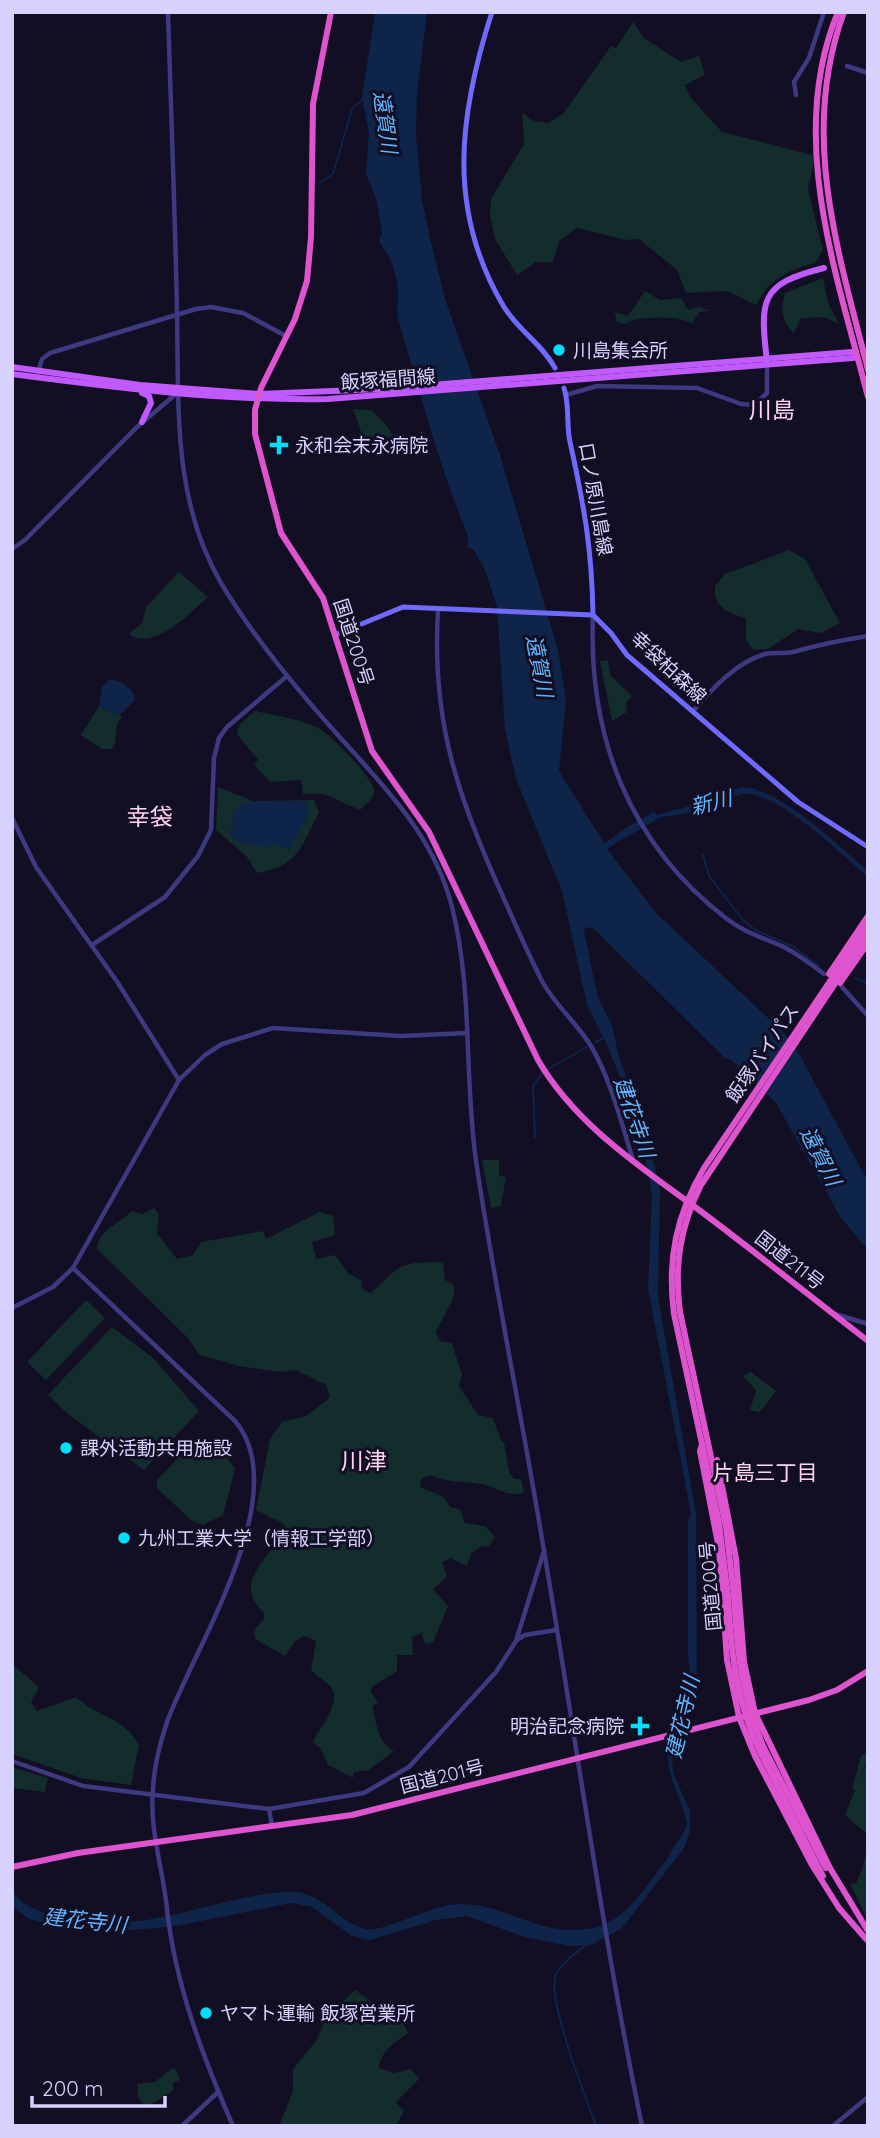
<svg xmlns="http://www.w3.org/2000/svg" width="880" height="2138" font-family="Quicksand,'Noto Sans JP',sans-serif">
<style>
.green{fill:#122d2c}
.water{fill:#0e2448}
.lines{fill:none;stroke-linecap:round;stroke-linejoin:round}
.stream{stroke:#0e2448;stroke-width:2}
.river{stroke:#0e2448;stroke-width:8}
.tertiary{stroke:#3d3a81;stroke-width:4.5}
.secondary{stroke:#6f6afc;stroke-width:5}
.primary{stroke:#c15afc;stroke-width:6}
.trunk{stroke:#de54ce;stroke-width:6}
.trunk-bridge{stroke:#de54ce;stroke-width:6}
.poi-dot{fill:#04ddf7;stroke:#120e23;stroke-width:2.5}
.labels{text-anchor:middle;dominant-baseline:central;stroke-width:6;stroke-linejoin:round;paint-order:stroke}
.poi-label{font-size:19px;fill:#d7d1fe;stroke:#120e23;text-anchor:start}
.street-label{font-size:19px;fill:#d7d1fe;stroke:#120e23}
.water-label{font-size:21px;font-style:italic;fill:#61b4fc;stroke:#120e23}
.neighbourhood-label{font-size:21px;fill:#fed3ee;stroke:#120e23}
.quarter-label{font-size:23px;fill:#fed3ee;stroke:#120e23}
</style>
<rect width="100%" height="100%" fill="#120e23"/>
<g class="green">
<path d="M633 22 644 38 681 62 699 56 705 75 685 85 691 98 722 132 812 155 814 161 808 189 823 250 815 263C789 270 768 279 756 305L728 291 686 293 677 270 639 239 625 240 577 228 559 241 553 262H536L517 275 495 239 490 215 491 199 524 144 522 113 534 121 548 123 563 114 611 46 616 48Z"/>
<path d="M823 278 828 303 839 324 824 317 801 318 794 333C782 323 780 308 785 293Z"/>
<path d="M645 291 660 300 681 298 688 310 699 307 710 311 699 312 692 324C681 315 635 316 625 324L617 322 615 312 628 316Z"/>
<path d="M353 409 371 410 388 427 394 439 366 446Z"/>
<path d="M789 550 805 559 840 623 821 633 798 629 768 649 753 650 746 640V619C728 612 713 608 715 586L725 574Z"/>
<path d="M179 572 208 597C190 613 153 652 129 634L142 623 146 607Z"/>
<path d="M608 660 610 675 632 696 626 702 627 712 612 721 600 661Z"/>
<path d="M99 706 122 717C112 728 119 740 112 749H102L81 735Z"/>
<path d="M255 711C277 716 298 718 318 728 330 734 377 780 374 793 372 800 365 805 360 810L324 794H303L301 780 270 782 254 765 258 760 237 734 239 725Z"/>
<path d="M218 787 253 801 314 800 319 812C301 847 299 866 257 873L247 857 216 830Z"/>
<path d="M482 1160H499V1176L506 1177 501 1206 491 1208Z"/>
<path d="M154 1208 159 1214 157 1233 177 1259 193 1255 201 1242 263 1231 266 1239 320 1212 333 1216 335 1235 312 1242 316 1259 335 1255 348 1273 362 1281 361 1288 371 1293C402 1264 399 1262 443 1262L445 1280 454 1285C457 1301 441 1318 436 1333L440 1341 452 1343 462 1375 459 1386 478 1415 493 1418 501 1440 504 1442 509 1472 514 1479H521L524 1492C510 1499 495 1486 480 1484 462 1481 448 1483 430 1475L421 1479 420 1487 444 1497 450 1507 460 1509 465 1523 485 1526 495 1537 488 1547 481 1546 471 1554 467 1566 451 1558 442 1562 447 1577 433 1589 448 1606 433 1642 425 1644 422 1633 412 1637 413 1655H397V1671L372 1687 371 1692 378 1703 372 1706C377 1723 377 1743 394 1751L369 1770 354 1772 353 1778 328 1765 321 1749 313 1742C319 1728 345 1699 329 1685 323 1679 316 1676 311 1670L316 1641 304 1636 295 1641 285 1656 255 1639 254 1630 264 1619V1613C230 1580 271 1560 285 1528L284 1524 256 1510 270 1439 282 1422 306 1416 327 1400 330 1396 326 1385 296 1370 281 1372 239 1366 199 1355 188 1338 97 1249C99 1227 119 1226 131 1211L143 1214Z"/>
<path d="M86 1300 105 1318 46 1380 27 1362Z"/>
<path d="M112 1327 153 1358 199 1411 144 1470 68 1414 48 1395Z"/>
<path d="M751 1372 776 1391 760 1412 750 1410 756 1390 743 1376Z"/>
<path d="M197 1438 221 1448 235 1469 223 1515 203 1525 191 1520 157 1488V1480Z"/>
<path d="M12 1664 39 1687 31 1703 37 1711 76 1697C100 1719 123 1716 139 1745L131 1785 81 1778 12 1754Z"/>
<path d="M868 1751V1759L857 1783 868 1761V1921L850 1884 856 1883C864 1868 868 1851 866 1833L845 1815 855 1790 852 1789 861 1756Z"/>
<path d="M12 1767 48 1778 45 1792 12 1788Z"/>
<path d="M355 1990 374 2004 387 2021 403 2022 408 2033C394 2044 382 2048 379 2068L394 2073 411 2069 419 2079 396 2102 404 2111 396 2126H279L293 2091V2069L316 2041 327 2016Z"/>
<path d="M174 2067 180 2080 173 2083V2091L145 2108 138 2096 137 2084 155 2082Z"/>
</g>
<g class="water">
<path d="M375 12H427L417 94 416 135 422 199 431 243 445 299 500 455 558 650 566 700 559 771 604 843 630 827 633 832 607 849 656 913 782 1031 797 1050 868 1182V1250L841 1218 776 1103 733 1061 725 1058 594 929 586 927 584 931 598 998 612 1025 619 1057 646 1131 660 1189 658 1296 696 1514 697 1684 695 1697 672 1754 673 1773 690 1811V1832L684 1848 622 1928 591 1945 571 1946 524 1937 467 1916 436 1920 370 1940 352 1936 312 1907 291 1903 176 1926 121 1931 46 1924 29 1919 12 1907V1890C29 1923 113 1924 146 1920 191 1913 236 1896 282 1892 326 1888 334 1923 367 1929 385 1932 431 1905 458 1904 510 1903 541 1941 597 1927 628 1919 649 1881 668 1858 673 1844 682 1838 687 1825 683 1796 667 1784 668 1751L691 1683 688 1655V1521L691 1513 648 1289 652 1195 640 1128 608 1047 587 1005 562 891 516 779 505 730 497 607 485 570 474 550 467 547 468 536C439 466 420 393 399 322 396 313 398 305 398 295 397 273 392 259 379 242L382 233 376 199 366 173 369 133 362 97Z"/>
<path d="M110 679 123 683 133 692 135 700 119 716 99 706 102 687Z"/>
<path d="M741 787C781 788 837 845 868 871V877C843 856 776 790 743 794 728 796 713 807 697 811 680 815 661 816 646 821L645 818 705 802Z"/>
<path d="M304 801 310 811 290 850C275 841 275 849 262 846 252 845 249 843 239 843L230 835 233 812 245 802Z"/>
</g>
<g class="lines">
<g class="stream">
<path d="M320 183 333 174 352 109 364 98"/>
<path d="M703 855 709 876 744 921 757 931 792 946 819 966"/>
<path d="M855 978 868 983"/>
<path d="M596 1042 604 1038"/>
<path d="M548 1069 587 1047"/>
<path d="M535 1137 533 1086 543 1072"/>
<path d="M587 1944C578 1952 561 1963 556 1974 546 1998 586 2098 596 2126"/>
</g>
<path class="river" d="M622 835 653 817"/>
<g class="tertiary">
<path d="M168 12C171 112 175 212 177 312 179 406 172 499 221 583 251 633 290 681 329 725 378 781 433 831 452 907 473 989 464 1077 476 1161 495 1289 522 1417 543 1545 576 1738 602 1933 642 2126"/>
<path d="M847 66 868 73"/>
<path d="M796 95 794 82 809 58 824 12"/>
<path d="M38 373 42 359 50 353 196 309 211 307 243 313 286 336"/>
<path d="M566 395 597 386 697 388 741 404 754 405 767 393V366"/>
<path d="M12 549 25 540 137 427 176 394"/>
<path d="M438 611C431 722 459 801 505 901 517 928 529 956 543 983 556 1006 577 1023 591 1046 611 1080 621 1122 633 1160"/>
<path d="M593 615C588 737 629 844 727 919 745 933 764 938 784 947 799 955 811 964 824 974"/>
<path d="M693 711C712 689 736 662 765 654 774 652 784 654 793 652 818 645 842 640 868 636"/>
<path d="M12 818 36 867 118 983 179 1080"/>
<path d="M92 945 165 897 198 856 211 830 214 758 219 738 227 727 287 676"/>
<path d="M842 987 868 1016"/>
<path d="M73 1268 235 1421C296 1493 194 1648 167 1722 160 1743 154 1766 153 1789 149 1829 163 1869 167 1909 175 1984 203 2057 233 2126"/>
<path d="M12 1308 53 1287 73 1268 179 1080 205 1055 222 1044 273 1028 401 1036 466 1033"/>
<path d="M835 1314 868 1324"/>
<path d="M517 1640 525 1635 556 1630"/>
<path d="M12 1761 83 1786 269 1809 364 1793 409 1767 496 1672 516 1641 544 1551"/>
<path d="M269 1809 272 1826"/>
<path d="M182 2126 218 2092"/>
<path d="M833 2126 868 2097"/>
</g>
<g class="secondary">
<path d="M492 12C459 114 446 210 504 307 519 331 542 344 555 368"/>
<path d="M564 388C570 406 566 425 570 442 584 505 592 549 593 615"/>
<path d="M337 634 403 607 593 615 611 633 627 655 798 802 868 847"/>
</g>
<g class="primary">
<path d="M767 362C760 300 759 284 824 268"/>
<path d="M12 367 140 385 259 394 381 389 852 352"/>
<path d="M12 374C118 388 221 401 328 399L853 358"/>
<path d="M142 422 151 403 149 396 142 393"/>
</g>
<g class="trunk">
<path d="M331 12 313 104 311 237 307 281 295 319 261 388 255 410V434L281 533 323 598 372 751 429 832 538 1060C578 1129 649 1172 711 1219 764 1259 815 1300 868 1341"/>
<path d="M838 12C786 136 837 275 868 397"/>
<path d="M844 12C799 134 838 250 868 370"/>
<path d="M829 974 868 916"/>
<path d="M840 983 868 943"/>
<path d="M702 1444 700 1451 719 1549 727 1660 739 1717 755 1756 812 1865 839 1908 866 1939"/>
<path d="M717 1460 736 1558 744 1662 755 1713 830 1868 868 1931"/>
<path d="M728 1596 719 1523 674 1314C667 1260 676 1215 704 1168L868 925"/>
<path d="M734 1596 726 1527 680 1312C674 1266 680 1227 701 1185L868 934"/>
<path d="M766 1752 826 1868"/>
<path d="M761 1754 823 1876"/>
<path d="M12 1867 78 1853 352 1815 809 1700 837 1690 868 1671"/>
</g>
<g class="trunk-bridge">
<path d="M728 1596C731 1652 736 1703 761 1754"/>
<path d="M734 1596C737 1651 742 1702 766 1752"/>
</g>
</g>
<g class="poi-dot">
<circle cx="559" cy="350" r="7"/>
<path d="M275.5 434.5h7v7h7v7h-7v7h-7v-7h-7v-7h7z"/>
<circle cx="66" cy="1448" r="7"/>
<circle cx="124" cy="1538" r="7"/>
<path d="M636.5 1715.5h7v7h7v7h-7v7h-7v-7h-7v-7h7z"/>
<circle cx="206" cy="2013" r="7"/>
</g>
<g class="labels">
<g class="poi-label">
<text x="573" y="350">川島集会所</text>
<text x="295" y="445">永和会末永病院</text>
<text x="80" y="1448">課外活動共用施設</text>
<text x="138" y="1538">九州工業大学（情報工学部）</text>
<text x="624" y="1726" text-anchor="end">明治記念病院</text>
<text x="220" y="2013">ヤマト運輸 飯塚営業所</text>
</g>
<g class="street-label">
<text transform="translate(388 379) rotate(-4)">飯塚福間線</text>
<text transform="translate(596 499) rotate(80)">口ノ原川島線</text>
<text transform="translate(354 642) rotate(72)">国道200号</text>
<text transform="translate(669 667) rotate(43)">幸袋柏森線</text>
<text transform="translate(762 1053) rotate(-56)">飯塚バイパス</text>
<text transform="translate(790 1260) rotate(38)">国道211号</text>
<text transform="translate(710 1586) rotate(-95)">国道200号</text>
<text transform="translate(442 1776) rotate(-14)">国道201号</text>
</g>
<g class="water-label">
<text transform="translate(386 122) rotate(82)">遠賀川</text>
<text transform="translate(540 666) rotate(79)">遠賀川</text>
<text transform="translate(711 802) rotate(-14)">新川</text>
<text transform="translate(635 1117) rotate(71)">建花寺川</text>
<text transform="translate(821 1156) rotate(63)">遠賀川</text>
<text transform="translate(682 1717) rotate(-77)">建花寺川</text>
<text transform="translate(85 1920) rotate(6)">建花寺川</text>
</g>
<g class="neighbourhood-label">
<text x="765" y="1472">片島三丁目</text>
</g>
<g class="quarter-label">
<text x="772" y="409">川島</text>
<text x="150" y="816">幸袋</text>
<text x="364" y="1460">川津</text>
</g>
</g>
<rect width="880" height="2138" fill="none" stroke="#d7d1fe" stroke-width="28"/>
<path d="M32 2096v10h133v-10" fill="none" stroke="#d7d1fe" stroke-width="3.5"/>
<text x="42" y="2096" font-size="21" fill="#d7d1fe" stroke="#120e23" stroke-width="5" paint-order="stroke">200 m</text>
</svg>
